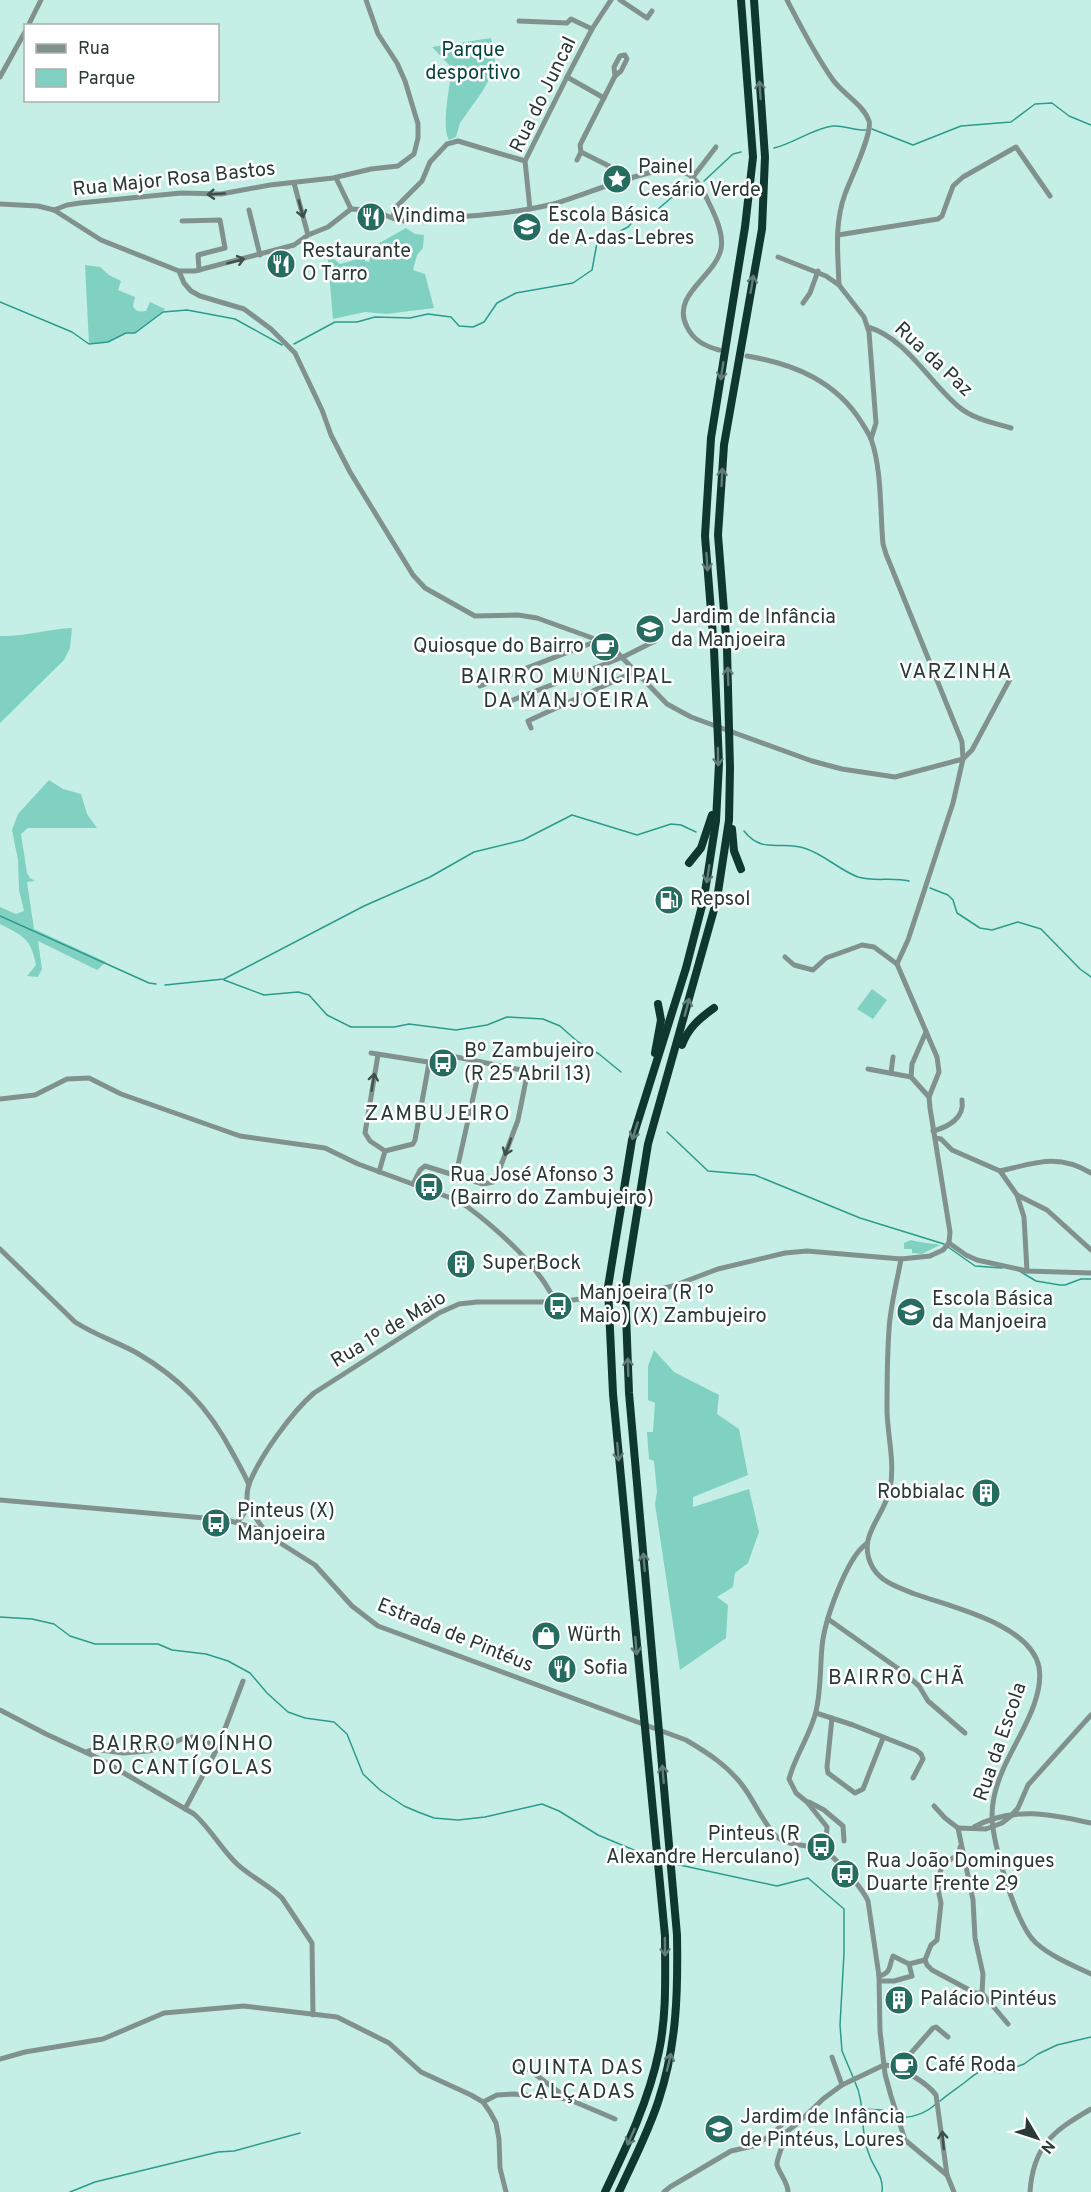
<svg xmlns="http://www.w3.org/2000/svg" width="1091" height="2192" font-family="Overpass,sans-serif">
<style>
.green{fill:#81d1c2}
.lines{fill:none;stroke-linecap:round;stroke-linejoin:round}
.stream{stroke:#2c9b8b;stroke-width:1.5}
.minor{stroke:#81928e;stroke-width:5}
.highway{stroke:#0f3730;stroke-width:8}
.oneway{stroke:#637d78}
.oneway2{stroke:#3e4f4c}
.labels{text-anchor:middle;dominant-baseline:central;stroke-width:5;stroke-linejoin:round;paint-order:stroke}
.park-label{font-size:20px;fill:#04463d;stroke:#fff}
.street-label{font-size:20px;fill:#283936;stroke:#fff}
.poi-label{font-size:20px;fill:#283936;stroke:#fff;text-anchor:start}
.neighbourhood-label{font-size:21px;letter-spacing:1.5px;fill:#283936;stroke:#fff}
</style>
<rect width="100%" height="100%" fill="#c5efe6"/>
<g class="green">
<path d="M491 38 496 67 482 92 460 123 456 137 449 140C441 127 450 84 452 68L432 47Z"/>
<path d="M406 228 415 234 424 235 423 248 417 255 413 270 425 274 434 308 386 314 365 312 333 319 327 250 332 251 334 259 340 264 365 257V261L369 262 374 246Z"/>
<path d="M85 265 100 267 109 275 121 281 118 290 135 297 133 306C136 312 140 312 146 311L150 302 165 309 163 312 135 333H126L108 342 89 344Z"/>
<path d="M72 628 70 648 64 660 0 723V636C23 637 47 629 72 628Z"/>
<path d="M49 780 63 789 81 794 87 814 97 828H28L21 834 27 873 30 878 35 881 27 882 34 929 106 962 97 970 38 941 42 969 38 977 27 976 36 965C31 938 23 936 0 924V907L16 914 24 911 19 890 18 860 12 830 18 814Z"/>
<path d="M872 989 887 1000 873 1019 857 1009Z"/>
<path d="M911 1240C921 1243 930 1243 940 1245L922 1254 912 1253V1249H904V1243Z"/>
<path d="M654 1350 674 1372 719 1395 717 1414 739 1429 748 1475 693 1497V1507L749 1489 759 1532 748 1563 735 1573 733 1587 717 1597 728 1605 726 1638 680 1670 655 1504 657 1492 654 1461 649 1459 647 1432H653L655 1403 648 1400V1366Z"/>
</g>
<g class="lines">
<g class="stream">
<path d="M872 129 913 145 961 126 1011 122 1035 104 1052 103 1069 116 1091 125"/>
<path d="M774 148C795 143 811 129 833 126 844 125 855 131 866 130"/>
<path d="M704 181 733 154 741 152"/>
<path d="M0 302 72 332 89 344 108 342 126 333H135L163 312 187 310 235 319 282 345"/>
<path d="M294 344 335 322H357L375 317 410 318 428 314 451 317 459 326 473 327 484 322 497 303 516 293 573 283 592 270 597 243 628 227 639 215 657 210 671 198 694 190"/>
<path d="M744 831C763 855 781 840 804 848 824 854 839 870 858 877 874 882 892 877 909 881"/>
<path d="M930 888 948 895 953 900 957 913 980 928 992 930 1018 922 1041 929 1080 969 1091 977"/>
<path d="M0 916 149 983 156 984"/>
<path d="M224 980 264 995 298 992 309 995 327 1015 351 1027H394L409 1024 456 1030 487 1025 507 1017 543 1019 560 1026 578 1042 599 1054 621 1072"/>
<path d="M165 985 224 979 364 906 430 877 474 852 523 840 572 815 637 835 671 824 681 825 696 832"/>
<path d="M667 1132 708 1171 755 1175 860 1218 944 1244"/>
<path d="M948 1247 975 1266 1002 1268"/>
<path d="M1021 1272 1036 1281 1060 1285H1065L1081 1279H1091"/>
<path d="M0 1617 32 1619 54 1624 70 1636 95 1644H158L172 1650 206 1654 228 1661 250 1673 267 1693 288 1712 305 1718 334 1722 347 1734 363 1774 380 1790 404 1806 418 1812 434 1818 458 1820 485 1817 542 1804 559 1811 598 1835 653 1858"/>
<path d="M675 1864 777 1886 808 1878 844 1909V1953L840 2025 842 2051 853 2077"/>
<path d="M855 2082C866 2105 859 2132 870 2157 875 2170 884 2177 882 2192"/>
<path d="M940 2101C948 2094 956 2089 964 2083 977 2073 982 2065 1000 2073L1024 2064 1038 2054 1057 2045 1091 2037"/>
<path d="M862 2109 882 2110 896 2115"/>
<path d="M900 2117C914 2118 926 2113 936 2104"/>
<path d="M70 2192 95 2182 218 2152 234 2151 300 2133"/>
</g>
<g class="minor">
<path d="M620 0 647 18 652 11"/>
<path d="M787 0C801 27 815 55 833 80 843 94 863 104 869 121 873 133 850 180 845 194 834 224 838 254 839 285"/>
<path d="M519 21 567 23 571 19 592 29"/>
<path d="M28 26 41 0"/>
<path d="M0 77 26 30"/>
<path d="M567 77 604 98"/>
<path d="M581 152 609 166 616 184"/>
<path d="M577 160 581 152 580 145 615 76 621 71 627 59 625 55 620 56 614 67 615 76"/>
<path d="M693 177 716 147"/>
<path d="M336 178 351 209"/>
<path d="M294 183 308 235"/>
<path d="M0 204 38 206 54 210 101 240 179 271H195L294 245 308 235 328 227 351 209C359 209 367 210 374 211 384 214 394 220 404 221 416 223 432 219 445 218 481 215 517 213 553 204 579 197 658 164 678 170 694 174 702 187 708 201 715 215 724 234 721 249 715 277 670 295 687 327 694 341 705 346 719 350"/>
<path d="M530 209 525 161 567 77 592 29 611 0"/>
<path d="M54 210 67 205 80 203 181 193 221 194 270 185 333 178 371 169 398 166 414 154 418 138V124L405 81 397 63 378 34 366 0"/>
<path d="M249 210 260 255"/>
<path d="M393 218 395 208 422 181 430 162 447 144 458 141 525 161"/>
<path d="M182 221 220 220 225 248 198 255 199 270"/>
<path d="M838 235 938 219 942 216 953 186 963 177 1016 147 1050 196"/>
<path d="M778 257 826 276 839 285 864 317 869 332 876 423 871 439"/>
<path d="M179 271 184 283 191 291 200 296 244 309 271 329 295 353 322 410 331 435 350 472 413 575 425 588 475 616 518 615 537 618 609 644 667 704 691 717 812 761 842 769 895 777 963 759 972 750 1010 679"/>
<path d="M803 303 810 293 818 271"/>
<path d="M868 327C907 339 928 381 959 407 973 419 994 423 1011 428"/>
<path d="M747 356C794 364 836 381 862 423 865 428 869 434 871 439 882 469 880 512 883 544L886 554 962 742 963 759 953 803 908 940 897 964 937 1057 939 1072 929 1097 930 1108 950 1232 949 1243"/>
<path d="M480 686 597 641"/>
<path d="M508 702 623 657 655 641"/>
<path d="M531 728 528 721 636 671"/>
<path d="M785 957 794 965 813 970 826 958 862 945 874 947 897 964"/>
<path d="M371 1053 434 1063 456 1057 521 1070 526 1074V1080L518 1120 497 1176 493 1182 483 1184 425 1166 420 1170 413 1184"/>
<path d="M378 1055 365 1133 370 1141 385 1151 379 1172"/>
<path d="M868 1069 911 1077 929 1097"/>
<path d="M891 1073 893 1057"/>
<path d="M911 1077 912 1064 926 1032"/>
<path d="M0 1099 35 1095 67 1079 89 1078 121 1094 240 1136 325 1148 358 1164 459 1201C483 1217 522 1251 538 1274 545 1282 550 1292 556 1302"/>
<path d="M933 1131C948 1127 965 1118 962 1100"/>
<path d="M935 1138 941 1139 952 1150 1000 1171 1017 1195 1047 1210 1091 1250"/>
<path d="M385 1151 413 1144 415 1140 429 1063"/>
<path d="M1000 1171C1036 1163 1057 1153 1091 1173"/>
<path d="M456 1174 481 1062"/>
<path d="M1017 1195 1024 1217 1027 1271"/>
<path d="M949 1243 966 1255 977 1260 1027 1271 1091 1273"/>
<path d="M0 1249 75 1322C95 1335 117 1342 137 1353 181 1379 208 1407 232 1452 238 1463 244 1473 249 1485"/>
<path d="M901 1259C897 1282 890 1307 889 1330 887 1357 887 1385 887 1412 888 1438 895 1463 890 1489 884 1518 855 1537 873 1568 882 1583 900 1588 915 1594 951 1607 1030 1624 1039 1667 1045 1701 1014 1742 1002 1772 996 1786 992 1801 992 1816 992 1843 1016 1925 1036 1943 1052 1957 1072 1965 1091 1974"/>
<path d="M0 1500 227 1520 258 1529 315 1565 352 1606 378 1626 686 1740C708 1753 730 1767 745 1789 755 1803 763 1822 775 1835 788 1848 808 1843 823 1850 835 1856 863 1889 868 1901L879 1976 880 2031 885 2074 891 2096 905 2140 947 2175"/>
<path d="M248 1507 265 1531"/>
<path d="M237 1522C252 1508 244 1499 249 1484 260 1456 292 1412 314 1393L439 1313 459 1304 477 1302H556L654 1290 673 1286 718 1269 785 1253 807 1251 901 1259 930 1256 943 1250 949 1243"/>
<path d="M828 1619 903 1672 919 1686 928 1701 965 1733"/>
<path d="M0 1710 46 1734 98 1758 194 1814C211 1829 221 1849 237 1864 251 1877 269 1885 282 1898L312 1943 313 2015"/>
<path d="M816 1713 853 1725 916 1750 921 1754 923 1759 913 1778"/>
<path d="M832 1718 827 1767 828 1773 855 1793 863 1789 883 1738"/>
<path d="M86 1752 94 1749 123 1753 148 1751 162 1748 184 1738 195 1737 218 1747 243 1681"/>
<path d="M809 1802 824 1810 843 1826 844 1841"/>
<path d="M934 1806 945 1818 958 1828"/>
<path d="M185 1809 218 1747"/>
<path d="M974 1827C1013 1806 1050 1814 1091 1823"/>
<path d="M822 1850 826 1842 827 1827 807 1802 796 1793 789 1779C795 1756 811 1734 816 1711 821 1691 820 1668 822 1647 824 1622 846 1559 866 1544"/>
<path d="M925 1960 931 1945 937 1940 941 1903 938 1889 940 1873 942 1865 959 1854 960 1847"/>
<path d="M879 1976C892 1973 889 1965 893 1956L909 1964 925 1960 927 1965 932 1970 975 1993H982"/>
<path d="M880 1981H894L912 1976 909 1964"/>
<path d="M1008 2024 982 1993 983 1974 975 1938 973 1900 958 1828 986 1829 1002 1823 1011 1816 1018 1808 1028 1785 1091 1715"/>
<path d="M832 2057 842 2085"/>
<path d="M0 2059 25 2052 103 2039 164 2013 244 2006 337 2017 389 2043 421 2072 471 2095 483 2102 490 2112 496 2123 499 2139 500 2168 506 2192"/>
<path d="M520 2063 567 2098"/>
<path d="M884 2065C898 2064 928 2084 936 2095L947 2175 954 2192"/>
<path d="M892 2065 911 2053 933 2028 936 2027 948 2037"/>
<path d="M483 2102 497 2095 514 2094 568 2099 615 2119"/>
<path d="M785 2133C785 2143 776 2159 777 2165 780 2175 788 2182 788 2192"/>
<path d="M773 2134 787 2119 789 2112"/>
<path d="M664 2192 670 2187 731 2151 753 2146 773 2134 785 2133 798 2123 823 2099 842 2085 884 2065"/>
<path d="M1030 2192C1033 2146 1053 2131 1091 2109"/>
</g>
<g class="highway">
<path d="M732 829 734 851 741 869"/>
<path d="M689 863 701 848 712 815"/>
<path d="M682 1045C688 1028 700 1018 714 1008"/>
<path d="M655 1053 661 1020 658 1004"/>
<path d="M605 2192C627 2146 649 2100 659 2051 667 2013 665 1974 665 1936L613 1394 608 1287 632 1140 686 968 704 898 716 821 719 763 714 649 705 536 711 438 745 227 753 157 741 0"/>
<path d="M619 2192C633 2161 649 2131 659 2099 677 2044 678 1991 677 1935L629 1393 625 1288 648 1144 717 899 729 820 730 768 727 649 718 535 724 445 762 229 765 157 754 0"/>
</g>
</g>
<defs><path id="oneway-shaft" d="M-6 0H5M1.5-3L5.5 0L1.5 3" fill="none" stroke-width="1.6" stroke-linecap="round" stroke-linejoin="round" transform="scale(1.5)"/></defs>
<g class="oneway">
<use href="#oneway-shaft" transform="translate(760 90) rotate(-94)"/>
<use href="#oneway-shaft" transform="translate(752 284) rotate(-80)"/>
<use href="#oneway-shaft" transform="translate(722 371) rotate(99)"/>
<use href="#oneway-shaft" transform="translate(722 477) rotate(-87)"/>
<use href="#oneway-shaft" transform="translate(707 562) rotate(86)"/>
<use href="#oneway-shaft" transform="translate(728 676) rotate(-92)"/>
<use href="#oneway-shaft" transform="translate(718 757) rotate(89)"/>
<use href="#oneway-shaft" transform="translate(708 874) rotate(99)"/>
<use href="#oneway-shaft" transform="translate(687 1007) rotate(-75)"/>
<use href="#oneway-shaft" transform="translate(635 1131) rotate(108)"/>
<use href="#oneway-shaft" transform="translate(628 1367) rotate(-92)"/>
<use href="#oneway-shaft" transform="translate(618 1452) rotate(85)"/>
<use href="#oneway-shaft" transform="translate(644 1562) rotate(-95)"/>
<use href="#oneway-shaft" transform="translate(636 1646) rotate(85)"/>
<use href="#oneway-shaft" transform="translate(663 1774) rotate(-95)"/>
<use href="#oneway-shaft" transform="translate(665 1947) rotate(89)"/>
<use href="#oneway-shaft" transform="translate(669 2062) rotate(-76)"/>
<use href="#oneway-shaft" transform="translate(631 2137) rotate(114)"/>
</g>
<g class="oneway2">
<use href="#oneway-shaft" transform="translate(216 194) rotate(176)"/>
<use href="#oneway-shaft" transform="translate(301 209) rotate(75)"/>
<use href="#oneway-shaft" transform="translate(236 261) rotate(-15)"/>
<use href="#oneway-shaft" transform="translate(373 1082) rotate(-81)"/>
<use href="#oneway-shaft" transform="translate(508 1147) rotate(110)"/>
<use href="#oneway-shaft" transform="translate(943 2140) rotate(-95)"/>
</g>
<defs>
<g id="sight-disc" transform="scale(1.5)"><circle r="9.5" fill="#256c61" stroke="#fff"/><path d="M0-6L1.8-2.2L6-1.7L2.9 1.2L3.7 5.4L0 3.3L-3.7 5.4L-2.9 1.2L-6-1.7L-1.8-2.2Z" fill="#fff"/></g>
<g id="restaurant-disc" transform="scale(1.5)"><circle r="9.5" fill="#256c61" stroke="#fff"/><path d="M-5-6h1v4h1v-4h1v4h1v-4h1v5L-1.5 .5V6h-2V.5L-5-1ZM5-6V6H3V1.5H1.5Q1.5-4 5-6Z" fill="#fff"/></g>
<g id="school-disc" transform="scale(1.5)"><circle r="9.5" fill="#256c61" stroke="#fff"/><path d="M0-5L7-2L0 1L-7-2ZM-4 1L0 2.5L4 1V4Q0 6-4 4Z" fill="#fff"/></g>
<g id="cafe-disc" transform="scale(1.5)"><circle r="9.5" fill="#256c61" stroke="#fff"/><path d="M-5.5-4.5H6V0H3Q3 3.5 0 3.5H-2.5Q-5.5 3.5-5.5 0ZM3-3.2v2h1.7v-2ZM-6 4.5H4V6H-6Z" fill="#fff"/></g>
<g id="fuel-disc" transform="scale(1.5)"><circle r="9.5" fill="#256c61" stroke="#fff"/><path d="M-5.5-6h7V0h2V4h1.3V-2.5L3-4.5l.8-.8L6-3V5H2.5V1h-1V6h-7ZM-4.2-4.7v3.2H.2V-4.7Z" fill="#fff"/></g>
<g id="bus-disc" transform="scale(1.5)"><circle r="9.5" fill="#256c61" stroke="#fff"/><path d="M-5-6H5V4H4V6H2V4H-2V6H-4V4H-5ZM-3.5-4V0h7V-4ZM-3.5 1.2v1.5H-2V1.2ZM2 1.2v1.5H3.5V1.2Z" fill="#fff"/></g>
<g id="building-disc" transform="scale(1.5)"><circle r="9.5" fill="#256c61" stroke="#fff"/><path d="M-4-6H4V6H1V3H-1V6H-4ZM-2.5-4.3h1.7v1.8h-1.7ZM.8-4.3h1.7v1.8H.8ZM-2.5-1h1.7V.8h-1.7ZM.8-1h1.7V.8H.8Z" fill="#fff"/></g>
<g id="shop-disc" transform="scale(1.5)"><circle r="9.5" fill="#256c61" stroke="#fff"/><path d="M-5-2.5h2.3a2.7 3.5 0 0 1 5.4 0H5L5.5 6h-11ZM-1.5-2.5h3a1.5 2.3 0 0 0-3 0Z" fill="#fff"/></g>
</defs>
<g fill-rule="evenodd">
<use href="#sight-disc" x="617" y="179"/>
<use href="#restaurant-disc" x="371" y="217"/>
<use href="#school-disc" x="527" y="227"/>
<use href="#restaurant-disc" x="281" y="264"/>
<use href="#school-disc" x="650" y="629"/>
<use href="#cafe-disc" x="605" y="647"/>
<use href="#fuel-disc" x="669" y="900"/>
<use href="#bus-disc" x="443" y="1063"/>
<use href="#bus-disc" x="429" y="1187"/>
<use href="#building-disc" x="461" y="1264"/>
<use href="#bus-disc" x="558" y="1306"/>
<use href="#school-disc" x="911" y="1312"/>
<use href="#building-disc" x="986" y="1493"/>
<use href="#bus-disc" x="216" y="1523"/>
<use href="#shop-disc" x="546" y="1636"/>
<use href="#restaurant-disc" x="562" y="1669"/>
<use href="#bus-disc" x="821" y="1847"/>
<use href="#bus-disc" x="845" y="1874"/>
<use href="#building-disc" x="899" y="2000"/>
<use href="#cafe-disc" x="904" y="2066"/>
<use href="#school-disc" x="719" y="2129"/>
</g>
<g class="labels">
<g class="park-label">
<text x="473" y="51">Parque<tspan x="473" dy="23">desportivo</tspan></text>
</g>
<g class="street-label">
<text transform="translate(544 95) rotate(-64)">Rua do Juncal</text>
<text transform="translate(174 180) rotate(-6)">Rua Major Rosa Bastos</text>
<text transform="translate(933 360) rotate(43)">Rua da Paz</text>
<text transform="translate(389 1330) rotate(-31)">Rua 1º de Maio</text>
<text transform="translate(455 1636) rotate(22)">Estrada de Pintéus</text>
<text transform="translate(1001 1742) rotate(-71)">Rua da Escola</text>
</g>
<g class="poi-label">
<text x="638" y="168">Painel<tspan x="638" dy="23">Cesário Verde</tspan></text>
<text x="548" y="216">Escola Básica<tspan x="548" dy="23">de A-das-Lebres</tspan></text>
<text x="392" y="217">Vindima</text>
<text x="302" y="252">Restaurante<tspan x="302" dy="23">O Tarro</tspan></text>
<text x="671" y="618">Jardim de Infância<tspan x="671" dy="23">da Manjoeira</tspan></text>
<text x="584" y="647" text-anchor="end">Quiosque do Bairro</text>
<text x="690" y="900">Repsol</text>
<text x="464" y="1052">Bº Zambujeiro<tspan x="464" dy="23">(R 25 Abril 13)</tspan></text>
<text x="450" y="1176">Rua José Afonso 3<tspan x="450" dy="23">(Bairro do Zambujeiro)</tspan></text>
<text x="482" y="1264">SuperBock</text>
<text x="579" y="1294">Manjoeira (R 1º<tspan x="579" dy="23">Maio) (X) Zambujeiro</tspan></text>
<text x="932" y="1300">Escola Básica<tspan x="932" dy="23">da Manjoeira</tspan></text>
<text x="965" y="1493" text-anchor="end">Robbialac</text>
<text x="237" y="1512">Pinteus (X)<tspan x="237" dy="23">Manjoeira</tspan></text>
<text x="567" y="1636">Würth</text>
<text x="583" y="1669">Sofia</text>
<text x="800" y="1835" text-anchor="end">Pinteus (R<tspan x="800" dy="23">Alexandre Herculano)</tspan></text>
<text x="866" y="1862">Rua João Domingues<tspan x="866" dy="23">Duarte Frente 29</tspan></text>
<text x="920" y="2000">Palácio Pintéus</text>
<text x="925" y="2066">Café Roda</text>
<text x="740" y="2118">Jardim de Infância<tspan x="740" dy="23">de Pintéus, Loures</tspan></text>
</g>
<g class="neighbourhood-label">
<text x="956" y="672">VARZINHA</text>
<text x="567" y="677">BAIRRO MUNICIPAL<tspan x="567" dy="24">DA MANJOEIRA</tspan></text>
<text x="438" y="1114">ZAMBUJEIRO</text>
<text x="897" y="1678">BAIRRO CHÃ</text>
<text x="183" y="1744">BAIRRO MOÍNHO<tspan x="183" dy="24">DO CANTÍGOLAS</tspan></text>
<text x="578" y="2068">QUINTA DAS<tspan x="578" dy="24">CALÇADAS</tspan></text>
</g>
</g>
<rect x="24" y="24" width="195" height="78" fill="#ffffff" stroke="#a9b0af" stroke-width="1.5"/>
<rect x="36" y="44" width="30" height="9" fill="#81928e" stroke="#a9b0af" stroke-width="1.5"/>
<text x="78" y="54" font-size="18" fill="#283936">Rua</text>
<rect x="36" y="69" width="30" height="18" fill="#81d1c2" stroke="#a9b0af" stroke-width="1.5"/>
<text x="78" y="84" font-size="18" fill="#283936">Parque</text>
<g transform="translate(1037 2138) rotate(129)" stroke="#ffffff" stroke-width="4.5" paint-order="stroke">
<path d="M0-4.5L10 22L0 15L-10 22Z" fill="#283936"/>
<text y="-9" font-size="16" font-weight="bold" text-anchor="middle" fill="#283936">N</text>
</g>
</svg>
